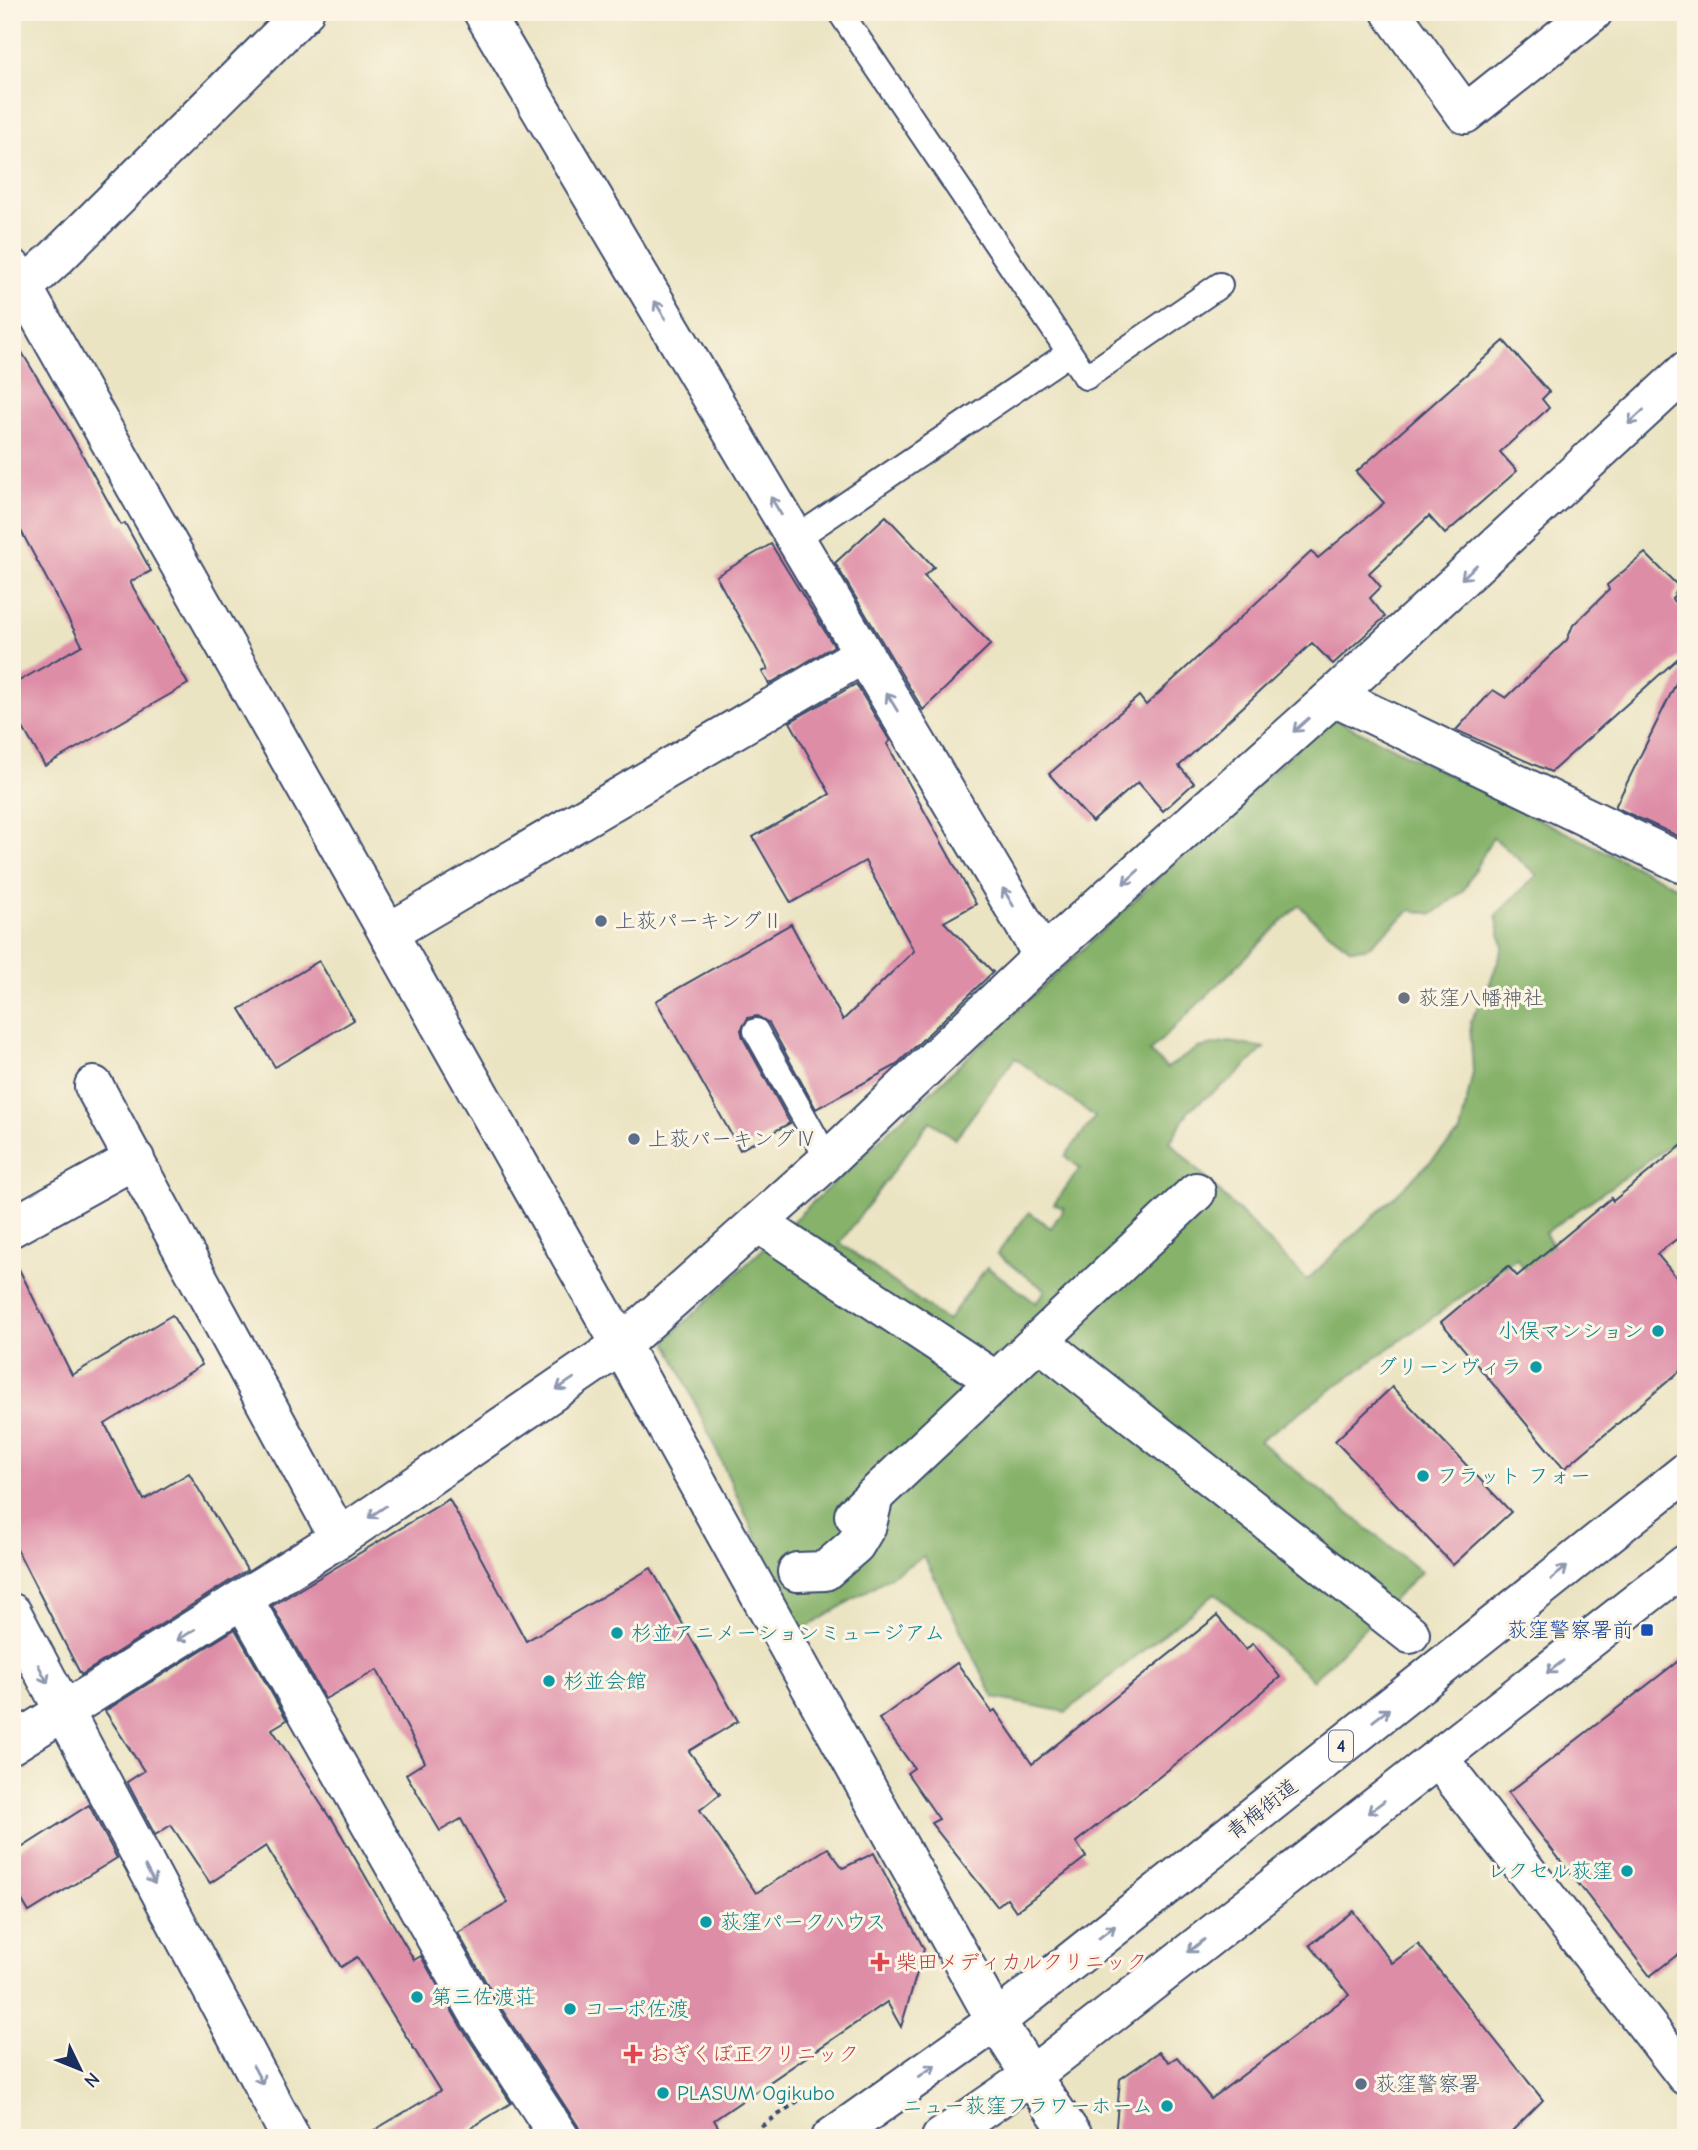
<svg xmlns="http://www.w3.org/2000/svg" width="1698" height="2150" font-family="'Comic Neue','Klee One',sans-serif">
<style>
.forest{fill:#86b26a;stroke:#507064;stroke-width:2;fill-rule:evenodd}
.building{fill:#de8da7}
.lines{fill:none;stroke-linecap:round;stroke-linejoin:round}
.service-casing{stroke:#3a4a6d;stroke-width:28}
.pedestrian-casing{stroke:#3a4a6d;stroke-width:42}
.minor-casing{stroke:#3a4a6d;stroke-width:42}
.tertiary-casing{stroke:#3a4a6d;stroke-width:42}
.primary-casing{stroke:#3a4a6d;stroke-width:42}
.path{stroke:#3a4a6d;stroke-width:4.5;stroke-dasharray:5 5;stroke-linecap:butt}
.service{stroke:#fff;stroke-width:24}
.pedestrian{stroke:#fff;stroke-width:38}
.minor{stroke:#fff;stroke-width:38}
.tertiary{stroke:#fff;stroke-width:38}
.primary{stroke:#fff;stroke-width:38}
.oneway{stroke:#8d97ae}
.service-dot{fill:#5c6f8a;stroke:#fcf5e5;stroke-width:2.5}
.worship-dot{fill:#6b7280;stroke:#fcf5e5;stroke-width:2.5}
.culture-dot{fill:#0f9aa8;stroke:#fcf5e5;stroke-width:2.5}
.transit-dot{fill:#1a4fb4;stroke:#fcf5e5;stroke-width:2.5}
.health-dot{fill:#e0444e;stroke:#fcf5e5;stroke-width:2.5}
.labels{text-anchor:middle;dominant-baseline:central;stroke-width:6;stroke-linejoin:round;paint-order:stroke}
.shield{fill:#fcf5e5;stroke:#5e6a86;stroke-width:2}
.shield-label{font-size:19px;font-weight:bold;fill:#1b2f5e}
.service-label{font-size:21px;fill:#4e5e75;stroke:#fcf5e5;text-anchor:start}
.worship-label{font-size:21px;fill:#5b616d;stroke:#fcf5e5;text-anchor:start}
.culture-label{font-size:21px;fill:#0d838f;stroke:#fcf5e5;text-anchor:start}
.transit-label{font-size:21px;fill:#164399;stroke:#fcf5e5;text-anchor:end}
.street-label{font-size:21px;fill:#1b2f5e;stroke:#fcf5e5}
.health-label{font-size:21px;fill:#be3a42;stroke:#fcf5e5;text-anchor:start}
</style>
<rect width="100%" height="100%" fill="#fcf5e5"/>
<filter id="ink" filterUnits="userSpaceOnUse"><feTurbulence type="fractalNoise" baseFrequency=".0143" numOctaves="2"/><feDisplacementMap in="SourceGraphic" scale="14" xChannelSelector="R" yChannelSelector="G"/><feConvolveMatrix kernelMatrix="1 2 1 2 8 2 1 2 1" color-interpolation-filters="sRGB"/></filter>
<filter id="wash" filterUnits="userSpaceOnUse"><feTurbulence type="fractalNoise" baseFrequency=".00686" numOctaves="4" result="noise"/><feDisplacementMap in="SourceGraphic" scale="28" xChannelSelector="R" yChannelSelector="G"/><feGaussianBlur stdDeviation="1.57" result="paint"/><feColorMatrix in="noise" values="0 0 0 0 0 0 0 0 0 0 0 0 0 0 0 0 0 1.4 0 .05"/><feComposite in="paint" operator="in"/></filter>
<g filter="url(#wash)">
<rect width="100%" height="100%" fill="#ebe4c3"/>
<path class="forest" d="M1330 717 1686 891V1134L1545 1233 1637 1372 1617 1387 1516 1258 1259 1441 1421 1572 1313 1680 1215 1593 1066 1712 994 1698 924 1556 799 1632 666 1340ZM1493 837 1537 875 1496 915 1503 947 1490 983 1470 1022 1473 1072 1460 1133 1307 1280 1170 1142 1190 1109 1237 1075 1264 1048 1230 1042 1198 1048 1167 1068 1149 1052 1299 905 1319 925 1351 949 1367 948 1411 910 1433 914 1463 891ZM1015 1058 1095 1117 1065 1156 1080 1168 1054 1204 1064 1208 1051 1228 1029 1212 997 1254 1045 1290 1036 1303 987 1267 947 1321 840 1243 930 1121 955 1139Z"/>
<g id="blocks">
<g class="building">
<path d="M12 336 66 425 121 525 125 523 151 571 130 582 188 684 45 766 12 709V685L82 645 12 514Z"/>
<path d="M1504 341 1549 392 1542 399 1549 408 1500 452 1517 471 1445 534 1429 516 1369 573 1381 587 1370 598 1385 617 1333 664 1312 643 1179 766 1194 783 1163 811 1138 782 1092 822 1049 774 1139 696 1146 705 1311 552 1318 558 1384 503 1356 472Z"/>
<path d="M886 516 934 567 924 576 991 644 923 710 835 563Z"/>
<path d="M771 544 834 646 769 684 762 672 768 669 716 576Z"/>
<path d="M1645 553 1679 587 1672 599 1686 616V651L1551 772 1456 730 1493 690 1506 698 1567 640 1573 625 1609 590 1607 585Z"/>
<path d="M1686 663V840L1615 807Z"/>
<path d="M856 684 890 741 887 744 976 904 944 922 993 972 895 1066 816 1109 769 1023 757 1016 748 1018 741 1030 743 1038 790 1123 740 1150 656 1001 791 924 843 1020 914 951 865 861 791 903 753 837 830 794 790 722Z"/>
<path d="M319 961 354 1020 275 1067 240 1009Z"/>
<path d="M1686 1142V1232L1657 1254 1686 1289V1366L1564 1469 1441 1322 1508 1266 1517 1276 1611 1198 1613 1201Z"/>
<path d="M12 1255 72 1375 172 1315 202 1365 105 1424 144 1500 189 1473 247 1570 81 1675 12 1540Z"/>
<path d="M1392 1387 1511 1512 1453 1565 1335 1441Z"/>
<path d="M449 1499 526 1641 651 1568 738 1721 689 1751 720 1794 700 1810 756 1893 828 1848 843 1868 874 1853 924 1949 901 2027 887 2002 714 2120 725 2138H582L578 2126 499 2005 458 1933 508 1903 461 1819 440 1831 406 1774 425 1762 377 1670 325 1699 272 1606Z"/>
<path d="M1217 1616 1246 1650 1253 1643 1280 1677 1196 1748 1076 1842 1086 1857 1016 1911 1007 1898 997 1906 931 1823 939 1819 907 1773 914 1768 879 1719 957 1663 992 1712 995 1710 1032 1764Z"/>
<path d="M235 1629 287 1720 272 1729 330 1818 331 1817 414 1960 421 1956 461 2027 511 2103 455 2138H361L440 2091 357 1957 341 1967 266 1846 210 1883 171 1825 155 1835 127 1782 144 1771 105 1711Z"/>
<path d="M1686 1655V1948L1650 1976 1508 1793Z"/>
<path d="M89 1805 117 1858 29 1912 12 1884V1854Z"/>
<path d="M1353 1911 1392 1963 1418 1944 1543 2100 1505 2138H1115L1120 2079 1159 2052 1169 2062 1177 2057 1211 2099 1349 1995 1310 1945Z"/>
</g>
</g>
</g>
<g filter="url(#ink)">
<use href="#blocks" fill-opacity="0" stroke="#3a4a6d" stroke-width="2"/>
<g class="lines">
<g class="service-casing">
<g id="service">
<path d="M840 12 1086 377 1220 285"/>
<path d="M795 539 1069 353"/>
<path d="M756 1031 828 1160"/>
</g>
</g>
<g class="pedestrian-casing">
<g id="pedestrian">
<path d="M758 1223 996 1381"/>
<path d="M1039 1341 1410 1634"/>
<path d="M854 1515 1196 1192"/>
<path d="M797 1572 825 1571 855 1545 867 1525 874 1496"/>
</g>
</g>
<g class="minor-casing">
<g id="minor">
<path d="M483 12 1043 956"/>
<path d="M1391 12 1465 114 1593 12"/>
<path d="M1334 696 1686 865"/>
<path d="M388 933 863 654"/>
<path d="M94 1086 339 1538"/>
<path d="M12 1227 135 1159"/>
<path d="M243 1599 480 2016 560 2138"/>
<path d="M12 1613 291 2138"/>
<path d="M12 1744 339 1538 621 1345 828 1160 1043 956 1334 696 1686 371"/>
<path d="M1439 1759 1686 2076"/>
</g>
</g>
<g class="tertiary-casing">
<g id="tertiary">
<path d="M12 268 621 1345 996 2021 1031 2076 1074 2138"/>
<path d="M12 298 57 257 304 12"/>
</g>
</g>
<g class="primary-casing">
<g id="primary">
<path d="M831 2138 996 2021 1686 1472"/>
<path d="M941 2138 1031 2076 1116 2010 1686 1564"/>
</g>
</g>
<path class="path" d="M745 2138 799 2100"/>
<use href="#service" class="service"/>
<use href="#pedestrian" class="pedestrian"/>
<use href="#minor" class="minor"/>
<use href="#tertiary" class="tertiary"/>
<use href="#primary" class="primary"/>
</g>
<defs><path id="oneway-shaft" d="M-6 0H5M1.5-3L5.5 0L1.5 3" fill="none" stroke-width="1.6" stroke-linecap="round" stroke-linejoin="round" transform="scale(1.75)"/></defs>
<g class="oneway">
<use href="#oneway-shaft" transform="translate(660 310) rotate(-121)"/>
<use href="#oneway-shaft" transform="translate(1636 417) rotate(137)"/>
<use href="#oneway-shaft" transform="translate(776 506) rotate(-121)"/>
<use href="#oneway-shaft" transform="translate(1469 572) rotate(137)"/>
<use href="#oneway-shaft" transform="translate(892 702) rotate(-121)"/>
<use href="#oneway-shaft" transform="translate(1301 725) rotate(138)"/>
<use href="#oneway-shaft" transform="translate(1131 877) rotate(138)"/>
<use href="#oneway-shaft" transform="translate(1008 897) rotate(-121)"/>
<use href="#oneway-shaft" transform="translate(565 1384) rotate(146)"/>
<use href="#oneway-shaft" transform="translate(377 1512) rotate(146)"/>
<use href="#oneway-shaft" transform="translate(1559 1573) rotate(-38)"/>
<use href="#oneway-shaft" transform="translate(186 1635) rotate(148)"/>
<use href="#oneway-shaft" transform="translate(1555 1667) rotate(142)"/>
<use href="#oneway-shaft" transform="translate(43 1674) rotate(63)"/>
<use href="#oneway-shaft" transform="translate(1381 1715) rotate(-38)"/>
<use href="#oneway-shaft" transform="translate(1376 1807) rotate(142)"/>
<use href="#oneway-shaft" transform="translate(150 1875) rotate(62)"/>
<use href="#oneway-shaft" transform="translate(1107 1932) rotate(-38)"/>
<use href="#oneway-shaft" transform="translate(1196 1946) rotate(142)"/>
<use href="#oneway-shaft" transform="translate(927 2071) rotate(-36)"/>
<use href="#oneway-shaft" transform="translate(258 2075) rotate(62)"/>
</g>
</g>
<g class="service-dot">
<circle cx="601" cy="921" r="7"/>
<circle cx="634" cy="1139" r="7"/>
<circle cx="1361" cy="2084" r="7"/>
</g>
<circle class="worship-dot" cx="1404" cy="998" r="7"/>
<g class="culture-dot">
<circle cx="1658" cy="1331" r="7"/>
<circle cx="1536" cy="1367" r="7"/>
<circle cx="1423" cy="1476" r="7"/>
<circle cx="617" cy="1633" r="7"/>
<circle cx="549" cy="1681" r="7"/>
<circle cx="1627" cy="1871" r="7"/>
<circle cx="706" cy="1922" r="7"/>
<circle cx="417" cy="1997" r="7"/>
<circle cx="570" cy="2009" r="7"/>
<circle cx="663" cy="2093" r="7"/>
<circle cx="1167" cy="2106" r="7"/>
</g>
<rect class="transit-dot" x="1640" y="1623" width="14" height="14" rx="3.5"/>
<g class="health-dot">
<path d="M876.5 1951.5h7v7h7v7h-7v7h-7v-7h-7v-7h7z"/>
<path d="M629.5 2043.5h7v7h7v7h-7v7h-7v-7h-7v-7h7z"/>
</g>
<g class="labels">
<rect class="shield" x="1329" y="1730.5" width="24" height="31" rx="5"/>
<g class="shield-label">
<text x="1341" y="1746">4</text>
</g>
<g class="service-label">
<text x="615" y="921">上荻パーキングⅡ</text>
<text x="648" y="1139">上荻パーキングⅣ</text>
<text x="1375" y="2084">荻窪警察署</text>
</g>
<g class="worship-label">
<text x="1418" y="998">荻窪八幡神社</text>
</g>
<g class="culture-label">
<text x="1644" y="1331" text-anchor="end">小俣マンション</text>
<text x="1522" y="1367" text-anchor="end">グリーンヴィラ</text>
<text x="1437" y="1476">フラット フォー</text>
<text x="631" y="1633">杉並アニメーションミュージアム</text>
<text x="563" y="1681">杉並会館</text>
<text x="1613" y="1871" text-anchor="end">レクセル荻窪</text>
<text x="720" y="1922">荻窪パークハウス</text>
<text x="431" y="1997">第三佐渡荘</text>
<text x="584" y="2009">コーポ佐渡</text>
<text x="677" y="2093">PLASUM Ogikubo</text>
<text x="1153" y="2106" text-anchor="end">ニュー荻窪フラワーホーム</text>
</g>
<g class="transit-label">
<text x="1633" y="1630">荻窪警察署前</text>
</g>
<g class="street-label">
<text transform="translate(1262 1809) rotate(-38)">青梅街道</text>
</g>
<g class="health-label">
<text x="896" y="1962">柴田メディカルクリニック</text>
<text x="649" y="2054">おぎくぼ正クリニック</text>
</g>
</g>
<rect width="1698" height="2150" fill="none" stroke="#fcf5e5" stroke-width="42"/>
<g transform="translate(80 2069) rotate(133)" stroke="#fcf5e5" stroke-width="5" paint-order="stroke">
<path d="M0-5L12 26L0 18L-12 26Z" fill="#1b2f5e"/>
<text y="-10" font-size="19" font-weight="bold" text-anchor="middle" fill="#1b2f5e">N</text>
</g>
</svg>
